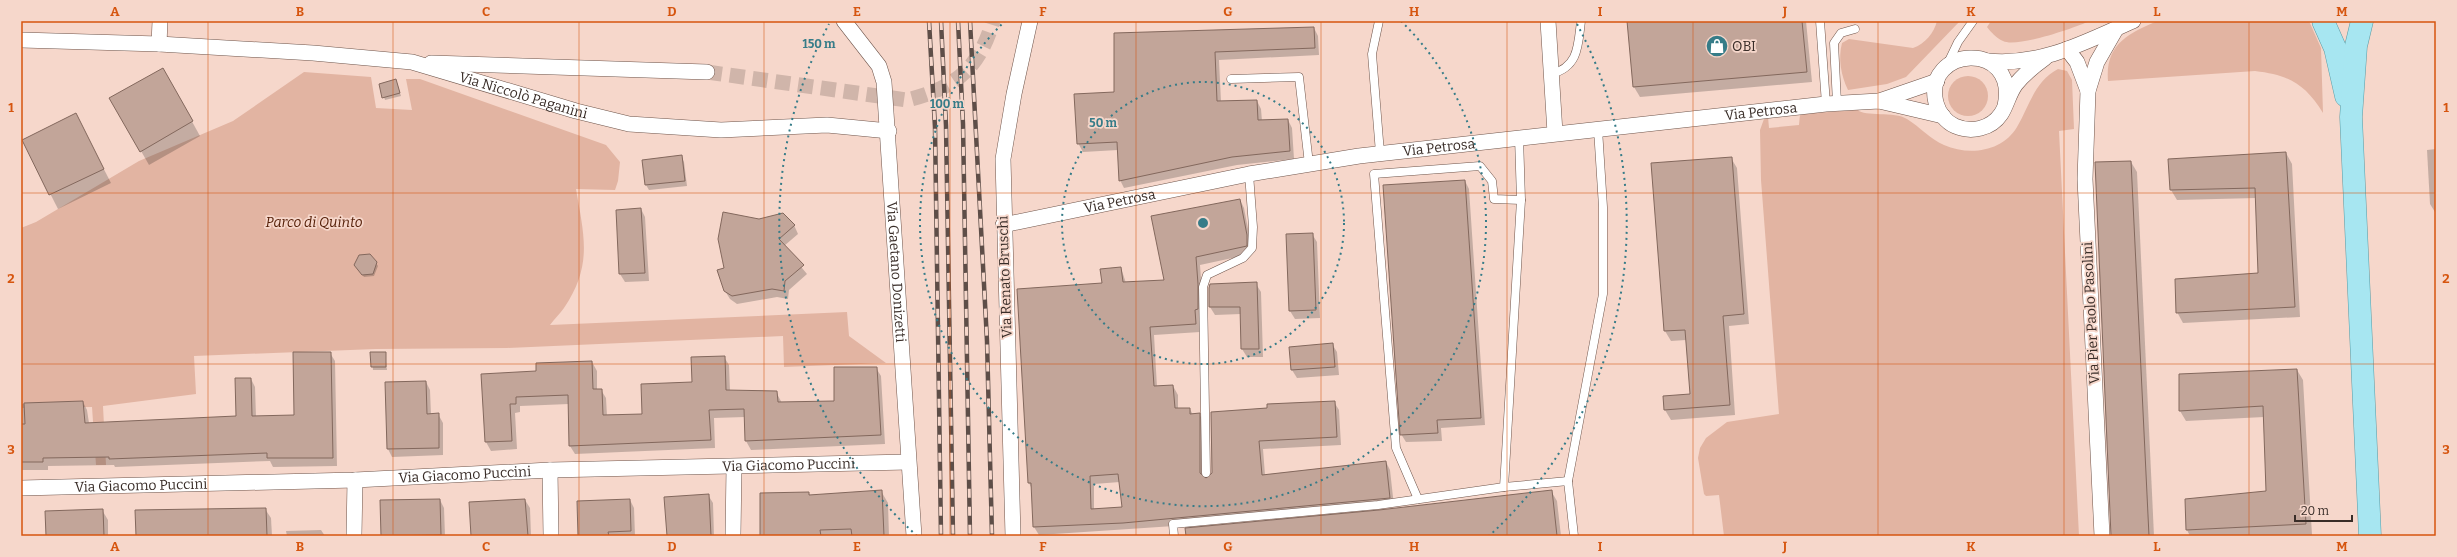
<svg xmlns="http://www.w3.org/2000/svg" width="2457" height="557" font-family="Bitter,serif">
<style>
.green{fill:#e2b4a2}
.shadow{fill:#0003;fill-rule:evenodd}
.building{fill:#c2a599;stroke:#83685d;fill-rule:evenodd}
.lines{fill:none;stroke-linecap:round;stroke-linejoin:round}
.street-tunnel{stroke:#d0b5aa;stroke-width:15;stroke-dasharray:15 8;stroke-linecap:butt}
.lane-casing{stroke:#6f554b;stroke-width:9}
.street-casing{stroke:#6f554b;stroke-width:16}
.primary-casing{stroke:#5a9ba4;stroke-width:23}
.lane{stroke:#fff;stroke-width:8}
.street{stroke:#fff;stroke-width:15}
.primary{stroke:#a7e6f1;stroke-width:22}
.rail-casing{stroke:#5e4e48;stroke-width:4.5}
.rail{stroke:#f6d7cb;stroke-width:3;stroke-dasharray:9;stroke-linecap:butt}
.grid{fill:none;stroke:#d6550f;stroke-width:1;stroke-opacity:0.55}
.ring{fill:none;stroke:#367c88;stroke-width:2;stroke-dasharray:2 4}
.labels{text-anchor:middle;dominant-baseline:central;stroke-width:3.5;stroke-linejoin:round;paint-order:stroke}
.poi-label{font-size:14px;fill:#392d28;stroke:#f6d7cb;text-anchor:start}
.street-label{font-size:14px;fill:#392d28;stroke:#f6d7cb}
.park-label{font-size:14px;font-style:italic;fill:#562009;stroke:#f6d7cb}
.centre{fill:#367c88;stroke:#f6d7cb;stroke-width:2}
.ring-label{font-size:12px;text-anchor:middle;font-weight:bold;fill:#367c88;stroke:#f6d7cb;stroke-width:3.5;stroke-linejoin:round;paint-order:stroke}
.neatline{fill:none;stroke:#d6550f;stroke-width:1.5}
.grid-label{font-size:13px;text-anchor:middle;font-weight:bold;fill:#d6550f}
</style>
<rect width="100%" height="100%" fill="#f6d7cb"/>
<g class="green">
<path d="M1937 21H1960L1906 77 1887 84 1848 90C1841 76 1838 58 1842 43L1849 39 1913 48C1925 44 1934 33 1937 21Z"/>
<path d="M1991 21H2090C2074 28 2017 48 2003 41 1996 38 1991 32 1987 27Z"/>
<path d="M2158 21H2309L2321 48 2323 113C2305 84 2289 75 2255 71L2108 81C2105 45 2128 33 2158 21Z"/>
<path d="M2058 69 2067 71 2072 80 2074 129 2059 131 2079 536H1724L1719 495 1706 496 1704 494 1698 458 1700 448 1706 438 1727 422 1779 414 1761 180 1760 130 1764 119 1768 117 1769 128 1799 125 1800 114 1858 110C1864 117 1895 111 1907 119 1920 127 1930 139 1944 145 1969 156 2002 152 2017 127 2030 105 2034 82 2058 69Z"/>
<path d="M304 72 371 77 376 108 412 110 406 79H420L606 145 620 162 618 181 615 190 576 189C584 236 593 265 564 308 560 314 554 319 550 325L847 312 849 336 886 363 784 367 783 336 507 348 376 349 194 356 196 394 103 406 106 465H96L92 407 21 408V228L36 222 139 161 233 121Z"/>
<circle cx="1968" cy="96" r="20"/>
</g>
<g class="shadow">
<path d="M72 21H119V22Z"/>
<path d="M1628 21H1806L1812 82 1640 97 1634 87Z"/>
<path d="M1314 28 1318 36 1319 55 1219 60 1221 102 1257 101 1261 109 1262 121 1288 120 1292 128 1294 159 1237 165 1124 188 1120 180 1118 150 1083 152 1078 143 1115 93V34Z"/>
<path d="M163 69 200 136 149 165 111 98Z"/>
<path d="M396 80 401 96 385 100 380 84Z"/>
<path d="M76 115 111 183 58 209 23 140Z"/>
<path d="M2436 149V212H2435L2430 204 2427 150Z"/>
<path d="M2286 153 2292 164 2300 317 2183 323 2177 312 2259 274 2256 198 2177 200 2171 190Z"/>
<path d="M681 156 684 162 687 186 649 190 646 185 643 161Z"/>
<path d="M1731 158 1737 168 1749 324 1729 326 1735 415 1671 420 1665 410 1664 397 1691 395 1686 340 1671 341 1665 331 1652 164Z"/>
<path d="M2131 162 2137 172 2154 536H2113Z"/>
<path d="M1465 181 1469 189 1485 425 1441 428 1442 441 1406 442 1401 434Z"/>
<path d="M1240 200 1244 208 1251 244V254L1200 265 1202 293V317H1199L1200 332 1154 335 1157 387 1173 386 1178 395V409H1190L1193 415 1199 414 1204 422 1206 480 1213 473 1212 413 1334 402 1339 410 1341 445 1263 449 1265 475 1386 462 1390 470 1394 506 1189 525 1039 535 1034 527 1032 489 1029 483 1018 290 1103 284 1121 268 1126 283 1165 281ZM1120 482 1123 508 1094 509V484Z"/>
<path d="M641 209 645 217 649 281 625 282 620 274 617 210Z"/>
<path d="M794 225 798 234 784 246 807 274 789 290 788 299 777 297 737 304 730 299 725 291V269Z"/>
<path d="M1312 234 1317 242 1320 318 1295 319 1290 311Z"/>
<path d="M376 263 378 266 374 276 364 277 357 268Z"/>
<path d="M1256 284 1261 292 1263 357H1247L1242 349 1241 314 1215 315 1210 307Z"/>
<path d="M1332 344 1337 352 1339 375 1297 378 1292 370 1290 348Z"/>
<path d="M330 353 335 361 337 466 273 467 270 461 115 467 114 465 48 466V470H21V404L83 402 87 410 89 423 237 417 251 379 255 387 256 417 296 416Z"/>
<path d="M371 353H385L387 370H373Z"/>
<path d="M724 357 729 365 730 391 776 392 782 403 835 402 876 368 881 376 885 444 751 450 746 441 745 417 714 418 715 448 575 454 570 446 569 404 520 406V412L515 413 517 449 491 451 486 442 482 375 537 372 592 362 597 371V390H601L606 398 607 416 643 414 693 383Z"/>
<path d="M2297 370 2303 380 2312 535 2190 536 2187 530 2186 500 2268 492 2264 417 2186 421 2180 411Z"/>
<path d="M426 382 430 390 431 415 438 414 443 423V455L392 457 388 449Z"/>
<path d="M881 491 888 503 889 536H761L809 493 810 496Z"/>
<path d="M1551 491 1557 501 1561 536H1187Z"/>
<path d="M708 495 713 503 714 536H668Z"/>
<path d="M440 500 444 508 445 536H382L381 501Z"/>
<path d="M525 500 530 508 531 536H472Z"/>
<path d="M630 500 634 508 635 536H579Z"/>
<path d="M265 509 271 518 272 536H137Z"/>
<path d="M102 510 108 520V536H47Z"/>
<path d="M321 530 325 536H287L286 531Z"/>
</g>
<g class="building">
<path d="M1627 21H1802L1807 72 1633 87Z"/>
<path d="M1314 27 1315 48 1215 52 1217 101 1257 100 1258 120 1288 119 1290 151 1232 157 1119 181 1117 142 1077 144 1074 94 1114 92V33Z"/>
<path d="M163 68 193 121 140 152 109 98Z"/>
<path d="M396 79 400 93 382 98 379 84Z"/>
<path d="M76 113 104 169 49 195 22 140Z"/>
<path d="M2286 152 2295 307 2176 313 2175 279 2258 273 2255 188 2170 190 2168 159Z"/>
<path d="M682 155 685 181 645 185 642 160Z"/>
<path d="M1732 157 1744 314 1723 316 1730 405 1664 410 1663 396 1690 394 1685 330 1664 331 1651 163Z"/>
<path d="M2131 161 2149 536H2111L2095 162Z"/>
<path d="M1465 180 1481 418 1437 420 1438 433 1400 435 1383 185Z"/>
<path d="M1240 199 1247 235V246L1196 257 1198 284V309L1195 310 1196 324 1150 327 1154 386 1173 385 1175 408H1190V414L1200 413V473L1206 478 1212 473 1211 412 1267 408V404L1335 401 1337 437 1259 441 1262 475 1386 461 1390 498 1123 523 1033 527 1031 483H1028L1017 289 1102 283 1100 269 1121 267 1123 282 1164 280 1151 216ZM1118 474 1122 507 1091 509 1090 476Z"/>
<path d="M641 208 645 273 619 274 616 210Z"/>
<path d="M723 212 759 219 783 213 795 225 779 239 804 265 785 281 784 291 772 289 732 296 724 291 717 270 724 268 718 239Z"/>
<path d="M1313 233 1316 310 1289 311 1286 234Z"/>
<path d="M370 254 377 262 373 274 362 275 354 265 359 255Z"/>
<path d="M1257 282 1259 349H1241L1240 307H1209V288L1210 284Z"/>
<path d="M1333 343 1335 367 1291 370 1289 347Z"/>
<path d="M293 352H331L333 458H267V453L109 459V457L43 458V462H21V424H25L24 403 83 401 85 423 236 416 235 378H251L252 416 294 415Z"/>
<path d="M370 352H386V367H371Z"/>
<path d="M725 356 726 390 777 391 778 402 834 401V367H877L881 435 745 441 744 409 709 410 711 440 569 446 568 395 516 397V404H510L512 441 485 442 481 374 536 371V363L592 361 593 389H602L603 415 642 414 641 384 692 382 691 357Z"/>
<path d="M2297 369 2306 524 2186 530 2185 499 2266 491 2263 406 2179 411V374Z"/>
<path d="M426 381 427 414 439 413V448L387 449 385 382Z"/>
<path d="M882 490 884 536H852L851 529 820 530 821 536H760V493L809 492V495Z"/>
<path d="M1552 490 1557 536H1186L1185 528 1379 510Z"/>
<path d="M709 494 711 536H667L664 497Z"/>
<path d="M440 499 441 535 381 536 380 500Z"/>
<path d="M525 499 528 536H471L469 502Z"/>
<path d="M630 499 631 531 608 532 609 536H578L577 501Z"/>
<path d="M266 508 267 536H136L135 510Z"/>
<path d="M103 509 104 536H46L45 511Z"/>
</g>
<g class="lines">
<path class="street-tunnel" d="M707 72 907 100C955 88 979 69 993 21"/>
<g class="lane-casing">
<g id="lane">
<path d="M1379 21 1372 54 1380 153"/>
<path d="M1820 21 1826 104"/>
<path d="M1947 65 1958 42 1973 21"/>
<path d="M1551 74C1579 67 1578 45 1581 21"/>
<path d="M1231 79 1299 77 1309 164"/>
<path d="M1837 103 1834 43 1841 33 1855 29"/>
<path d="M1206 473 1203 287 1207 275 1243 258 1252 248 1253 227 1249 174"/>
<path d="M1568 481 1603 294V207L1598 129"/>
<path d="M1504 487 1568 481 1574 536"/>
<path d="M1418 499 1396 448 1374 174 1480 166 1492 181 1494 199 1521 200"/>
<path d="M1174 536 1173 524 1378 505 1504 487 1521 200 1519 137"/>
</g>
</g>
<g class="street-casing">
<g id="street">
<path id="s1" d="M844 21 879 66 884 82 914 536"/>
<path d="M1548 21 1555 133"/>
<path id="s2" d="M21 40 159 44 313 53 412 62 576 111 629 124 721 130 827 125 889 131"/>
<path d="M159 44 160 21"/>
<path d="M2067 49 2077 62 2088 91"/>
<path d="M1988 61C2042 66 2085 42 2133 21"/>
<path d="M431 63 707 72"/>
<path d="M1879 101 1937 81"/>
<path d="M2005 106C2019 39 1922 46 1936 103 1939 113 1946 122 1955 126 1971 133 1991 129 2001 114 2007 105 2009 93 2016 84 2024 74 2034 66 2045 58"/>
<path id="s3" d="M1003 225 1249 174 1359 156 1826 104 1879 101 1943 116"/>
<path d="M550 470 551 536"/>
<path id="s4" d="M21 488 355 480 550 470 908 462"/>
<path d="M354 536 355 480"/>
<path d="M733 536 734 467"/>
<path d="M1013 536 1003 159 1014 94 1030 21"/>
<path d="M2102 536 2085 179 2088 91 2097 62 2116 29"/>
</g>
</g>
<g class="primary-casing">
<g id="primary">
<path d="M2323 21 2335 48 2346 96"/>
<path d="M2362 21 2356 46 2351 117 2370 536"/>
</g>
</g>
<use href="#lane" class="lane"/>
<use href="#street" class="street"/>
<use href="#primary" class="primary"/>
<g class="rail-casing">
<g id="rail">
<path d="M929 21 935 127 941 536"/>
<path d="M941 21 946 126 953 536"/>
<path d="M958 21 963 124 970 536"/>
<path d="M970 21 987 341 992 536"/>
</g>
</g>
<use href="#rail" class="rail"/>
</g>
<path class="grid" d="M208 21V536M393 21V536M579 21V536M764 21V536M950 21V536M1136 21V536M1321 21V536M1507 21V536M1693 21V536M1878 21V536M2064 21V536M2249 21V536M21 193H2436M21 364H2436"/>
<g class="ring">
<circle cx="1203" cy="223" r="141"/>
<path d="M1401 21A283 283 0 1 1 1005 21"/>
<path d="M917 536A424 424 0 0 1 829 24M1577 24A424 424 0 0 1 1489 536"/>
</g>
<defs>
<g id="shop-disc" transform="scale(1.15)"><circle r="9.5" fill="#367c88" stroke="#f6d7cb"/><path d="M-5-2.5h2.3a2.7 3.5 0 0 1 5.4 0H5L5.5 6h-11ZM-1.5-2.5h3a1.5 2.3 0 0 0-3 0Z" fill="#fff"/></g>
</defs>
<g fill-rule="evenodd">
<use href="#shop-disc" x="1717" y="46"/>
</g>
<g class="labels">
<g class="poi-label">
<text x="1732" y="46">OBI</text>
</g>
<g class="street-label">
<text stroke="none"><textPath href="#s2" startOffset="508">Via Niccolò Paganini</textPath></text>
<text stroke="none"><textPath href="#s3" startOffset="767">Via Petrosa</textPath></text>
<text stroke="none"><textPath href="#s3" startOffset="443">Via Petrosa</textPath></text>
<text stroke="none"><textPath href="#s3" startOffset="119">Via Petrosa</textPath></text>
<text stroke="none"><textPath href="#s1" startOffset="264">Via Gaetano Donizetti</textPath></text>
<text transform="translate(1005 277) rotate(-92)">Via Renato Bruschi</text>
<text transform="translate(2091 313) rotate(-93)">Via Pier Paolo Pasolini</text>
<text stroke="none"><textPath href="#s4" startOffset="768">Via Giacomo Puccini</textPath></text>
<text stroke="none"><textPath href="#s4" startOffset="444">Via Giacomo Puccini</textPath></text>
<text stroke="none"><textPath href="#s4" startOffset="120">Via Giacomo Puccini</textPath></text>
</g>
<g class="park-label">
<text x="314" y="222">Parco di Quinto</text>
</g>
</g>
<circle cx="1203" cy="223" r="6" class="centre"/>
<g class="ring-label">
<text x="819" y="48">150 m</text>
<text x="947" y="108">100 m</text>
<text x="1103" y="127">50 m</text>
</g>
<rect width="2457" height="557" fill="none" stroke="#f6d7cb" stroke-width="44"/>
<path d="M2295 515v6h57v-6" fill="none" stroke="#392d28" stroke-width="2"/>
<text x="2301" y="515" font-size="12" fill="#392d28" stroke="#f6d7cb" stroke-width="3" paint-order="stroke">20 m</text>
<rect x="22" y="22" width="2413" height="513" class="neatline"/>
<g class="grid-label">
<text x="115" y="16">A</text>
<text x="300" y="16">B</text>
<text x="486" y="16">C</text>
<text x="672" y="16">D</text>
<text x="857" y="16">E</text>
<text x="1043" y="16">F</text>
<text x="1228" y="16">G</text>
<text x="1414" y="16">H</text>
<text x="1600" y="16">I</text>
<text x="1785" y="16">J</text>
<text x="1971" y="16">K</text>
<text x="2157" y="16">L</text>
<text x="2342" y="16">M</text>
<text x="11" y="112">1</text>
<text x="2446" y="112">1</text>
<text x="11" y="283">2</text>
<text x="2446" y="283">2</text>
<text x="11" y="454">3</text>
<text x="2446" y="454">3</text>
<text x="115" y="551">A</text>
<text x="300" y="551">B</text>
<text x="486" y="551">C</text>
<text x="672" y="551">D</text>
<text x="857" y="551">E</text>
<text x="1043" y="551">F</text>
<text x="1228" y="551">G</text>
<text x="1414" y="551">H</text>
<text x="1600" y="551">I</text>
<text x="1785" y="551">J</text>
<text x="1971" y="551">K</text>
<text x="2157" y="551">L</text>
<text x="2342" y="551">M</text>
</g>
</svg>
